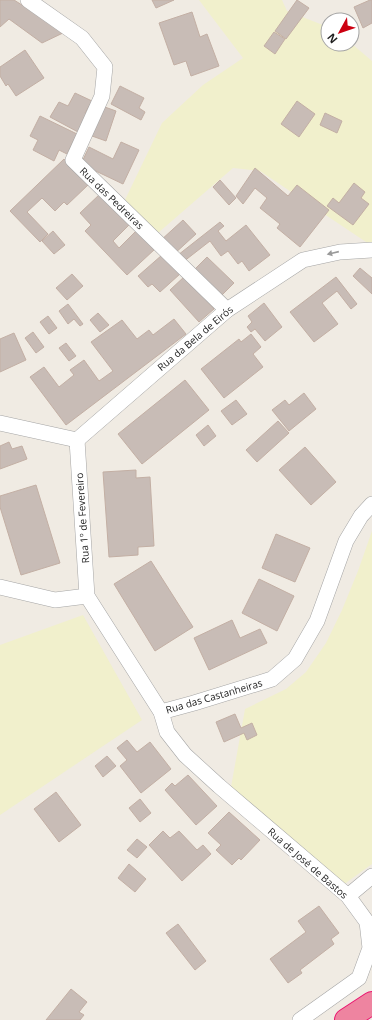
<svg xmlns="http://www.w3.org/2000/svg" width="372" height="1020" font-family="'Open Sans',sans-serif">
<style>
.farmland{fill:#f1f0cc}
.building{fill:#c8bcb6;stroke:#c3afa4}
.lines{fill:none;stroke-linecap:round;stroke-linejoin:round}
.street-casing{stroke:#a5a5a5;stroke-width:16}
.highway-casing{stroke:#ea146f;stroke-width:24}
.street{stroke:#fff;stroke-width:15}
.highway{stroke:#ee84a0;stroke-width:22}
.oneway{fill:#9a9a9a}
.labels{text-anchor:middle;dominant-baseline:central;stroke-width:4;stroke-linejoin:round;paint-order:stroke}
.street-label{font-size:10px;fill:#1e1e1e;stroke:#fff}
</style>
<rect width="100%" height="100%" fill="#f0ebe3"/>
<g class="farmland">
<path d="M199 0H282L287 11 328 27V44H352L372 61V246L260 171 233 168 151 239 123 204 162 123 203 85 243 58Z"/>
<path d="M372 531V864L343 885 229 798 245 709 286 689 306 672 326 643 342 610 358 571Z"/>
<path d="M83 615 142 720 0 815V645Z"/>
</g>
<g class="building">
<path d="M0 0H14L65 32 42 43 9 19 0 27Z"/>
<path d="M152 0H174L156 8Z"/>
<path d="M297 0 309 8 286 39 275 31Z"/>
<path d="M370 0H372V23L363 28 354 7Z"/>
<path d="M192 12 200 37 207 34 219 66 191 76 186 61 174 65 159 23Z"/>
<path d="M328 26V42L322 37 327 31 325 30Z"/>
<path d="M274 32 285 39 275 54 264 46Z"/>
<path d="M25 50 44 78 16 96 8 84 6 86 0 76V67Z"/>
<path d="M120 86 144 98 139 108 145 112 141 120 111 104Z"/>
<path d="M75 93 92 101 85 113 88 114 78 132 50 117 59 102 68 106Z"/>
<path d="M297 101 315 114 299 137 281 124Z"/>
<path d="M102 106 116 111 106 141 92 136Z"/>
<path d="M325 113 342 121 337 133 320 125Z"/>
<path d="M40 116 77 134 67 154 59 150 54 161 33 150 38 140 30 136Z"/>
<path d="M121 142 139 150 123 184 81 164 89 147 113 159Z"/>
<path d="M64 159 88 185 67 205 64 202 55 211 42 198 27 212 48 234 40 242 10 211Z"/>
<path d="M255 168 288 196 297 185 329 210 300 247 277 228 280 224 260 208 267 198 255 188 243 204 236 196Z"/>
<path d="M220 180 236 198 229 205 213 187Z"/>
<path d="M354 183 365 192 361 198 369 204 353 225 327 206 333 198 339 203Z"/>
<path d="M100 194 129 225 113 241 119 248 137 230 155 249 127 275 85 231 91 225 80 213Z"/>
<path d="M183 220 196 234 173 255 160 241Z"/>
<path d="M220 222 224 226 218 231 226 241 246 225 270 255 249 271 242 261 238 264 228 251 221 256 210 241 183 262 178 255Z"/>
<path d="M53 231 65 245 54 254 42 241Z"/>
<path d="M162 255 180 274 160 292 152 284 148 287 138 276Z"/>
<path d="M207 257 234 283 219 298 192 272Z"/>
<path d="M360 268 372 278V294L353 276Z"/>
<path d="M72 274 83 286 67 300 56 288Z"/>
<path d="M185 276 214 309 199 322 170 290Z"/>
<path d="M336 277 357 304 351 309 337 291 322 303 338 324 314 342 290 312Z"/>
<path d="M264 303 282 327 265 341 255 329 251 332 247 327 252 322 248 316Z"/>
<path d="M68 304 83 324 80 326 74 319 68 324 59 311Z"/>
<path d="M98 313 109 325 100 332 90 320Z"/>
<path d="M48 316 57 328 49 334 40 322Z"/>
<path d="M174 319 186 334 66 425 30 377 44 367 59 387 74 375 70 370 84 360 99 381 113 371 91 342 122 320 137 339 149 330 153 335Z"/>
<path d="M33 332 44 347 36 353 25 338Z"/>
<path d="M14 333 26 360 0 372V339Z"/>
<path d="M251 334 261 347 253 354 263 367 224 398 201 369 239 339 241 342Z"/>
<path d="M66 343 76 356 69 361 59 348Z"/>
<path d="M185 380 209 410 142 464 118 434Z"/>
<path d="M304 393 316 409 289 431 272 410 285 400 289 405Z"/>
<path d="M236 400 247 414 232 425 221 411Z"/>
<path d="M278 421 289 433 257 462 246 450Z"/>
<path d="M208 425 216 436 204 446 196 435Z"/>
<path d="M9 442 12 449 22 446 27 459 0 469V446Z"/>
<path d="M305 447 336 482 311 505 279 470Z"/>
<path d="M136 470V478L150 477 154 546 138 547V555L109 557 103 472Z"/>
<path d="M36 485 60 563 21 575 0 507V496Z"/>
<path d="M276 534 310 548 295 582 262 568Z"/>
<path d="M151 561 193 627 155 651 114 584Z"/>
<path d="M259 579 294 596 277 631 242 613Z"/>
<path d="M232 620 240 638 260 629 267 643 209 670 194 638Z"/>
<path d="M235 714 241 728 252 723 257 735 247 740 244 733 224 742 216 722Z"/>
<path d="M127 740 137 752 150 742 171 769 141 793 120 766 127 760 117 748Z"/>
<path d="M107 756 116 766 103 777 95 766Z"/>
<path d="M188 775 217 806 196 825 165 790 172 783 175 786Z"/>
<path d="M56 792 81 825 59 842 34 809Z"/>
<path d="M140 799 151 813 140 822 129 808Z"/>
<path d="M229 812 260 840 241 860 239 858 232 865 216 850 221 845 208 833Z"/>
<path d="M163 831 170 838 179 831 197 850 203 845 211 854 182 881 149 845Z"/>
<path d="M137 839 147 847 137 858 127 850Z"/>
<path d="M129 864 146 879 135 892 118 878Z"/>
<path d="M319 906 339 933 331 939 334 944 300 970 302 973 288 983 270 959 306 932 298 921Z"/>
<path d="M178 924 206 961 195 970 166 933Z"/>
<path d="M71 989 87 1002 79 1012 84 1015 80 1020H46Z"/>
</g>
<g class="lines">
<g class="street-casing">
<g id="street">
<path d="M28 0 82 38 105 67 102 96 73 160 227 310"/>
<path d="M0 423 77 440"/>
<path d="M77 440 87 596 161 712 167 732 185 755 219 786 348 896 367 922 370 948 359 978 300 1020"/>
<path d="M77 440 227 310 303 260 340 252 372 250"/>
<path d="M0 587 55 600 87 596"/>
<path d="M161 712 194 703 272 679 295 659 317 621 346 541 361 516 372 504"/>
<path d="M348 896 372 876"/>
</g>
</g>
<g class="highway-casing">
<path id="highway" d="M346 1020 372 1003"/>
</g>
<use href="#street" class="street"/>
<use href="#highway" class="highway"/>
</g>
<defs><path id="oneway-solid" d="M-6-.8H1V-3.2L6.5 0L1 3.2V.8H-6Z"/></defs>
<use class="oneway" href="#oneway-solid" transform="translate(333 253) rotate(167)"/>
<g class="labels">
<g class="street-label">
<text transform="translate(112 198) rotate(44)">Rua das Pedreiras</text>
<text transform="translate(195 338) rotate(-40)">Rua da Bela de Eirós</text>
<text transform="translate(82 518) rotate(-94)">Rua 1º de Fevereiro</text>
<text transform="translate(214 696) rotate(-16)">Rua das Castanheiras</text>
<text transform="translate(308 863) rotate(41)">Rua de José de Bastos</text>
</g>
</g>
<g transform="translate(340 32) rotate(230)"><circle r="19" fill="#ffffff" stroke="#a5a5a5"/>
<path d="M0-3L7 15L0 10L-7 15Z" fill="#cc0011"/>
<text y="-6" font-size="11" font-weight="bold" text-anchor="middle" fill="#1e1e1e">N</text>
</g>
</svg>
